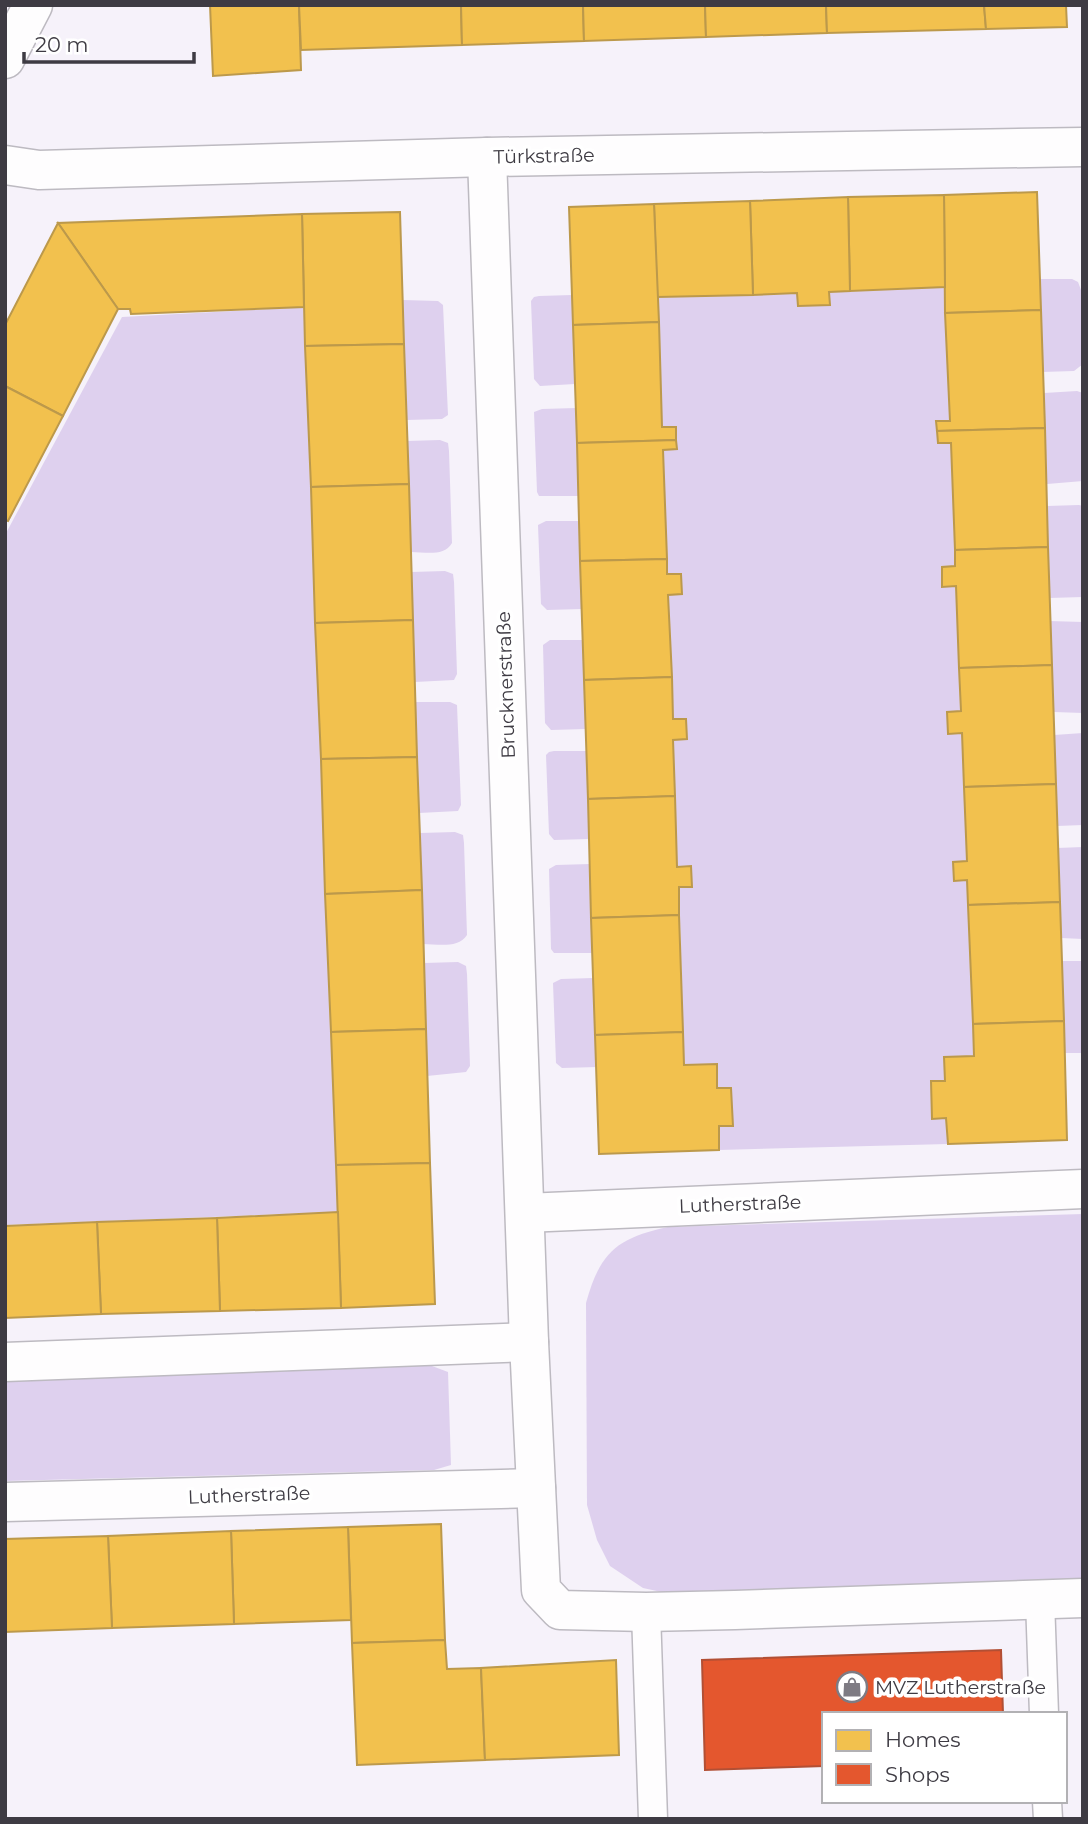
<svg xmlns="http://www.w3.org/2000/svg" width="1088" height="1824" font-family="Montserrat,sans-serif">
<style>
.green{fill:#ded0ee}
.homes{fill:#f2c14e;stroke:#bc994b;stroke-width:2}
.shops{fill:#e4572e;stroke:#b24f34;stroke-width:2}
.lines{fill:none;stroke-linecap:round;stroke-linejoin:round}
.service-casing{stroke:#bdbac1;stroke-width:31}
.minor-casing{stroke:#bdbac1;stroke-width:41}
.tertiary-casing{stroke:#bdbac1;stroke-width:41}
.service{stroke:#fefdfe;stroke-width:28}
.minor{stroke:#fefdfe;stroke-width:38}
.tertiary{stroke:#fefdfe;stroke-width:38}
.labels{text-anchor:middle;dominant-baseline:central;stroke-width:7;stroke-linejoin:round;paint-order:stroke}
.street-label{font-size:19px;fill:#3e3b43;stroke:#fff}
.poi-label{font-size:19px;fill:#3e3b43;stroke:#fff;text-anchor:start}
</style>
<rect width="100%" height="100%" fill="#f6f2fa"/>
<g class="green">
<path d="M1040 279H1072L1078 282 1081 290 1083 364 1074 371 1042 372Z"/>
<path d="M945 287 950 421H936L938 442 951 443 955 566 942 567V586H956L967 861 953 862V880H967L974 1056 945 1081 931 1082 932 1119 946 1118 948 1144 719 1150 717 1064 684 1065 679 887H692L691 866 677 867 673 740 687 739 686 719H673L668 595 682 594 681 574H667L663 450 677 449 676 428 662 427 657 297 797 293 798 306 829 305V292Z"/>
<path d="M572 295 575 384 540 386 534 379 531 301 534 297 539 296Z"/>
<path d="M403 300 438 301 443 305 448 415 442 419 407 420Z"/>
<path d="M304 307 338 1212 5 1225V535L122 317Z"/>
<path d="M1077 391 1083 393V481L1047 484 1044 393Z"/>
<path d="M576 408 579 496H539L537 492 534 412 542 409Z"/>
<path d="M440 440 448 443 449 451 452 543C444 557 425 552 411 552L407 441Z"/>
<path d="M1079 505 1083 506V597L1049 598 1047 506Z"/>
<path d="M546 521H579L582 609 547 610 541 604 538 525Z"/>
<path d="M445 571 453 574 454 582 457 674 454 680 415 682 411 572Z"/>
<path d="M1049 621 1083 622V713L1054 712Z"/>
<path d="M550 640H583L586 729 551 730 545 723 543 645Z"/>
<path d="M415 702H450L457 705 461 805 458 811 419 813Z"/>
<path d="M1083 733V825L1057 826 1054 735Z"/>
<path d="M554 751H586L589 839 554 840 549 834 546 755 549 752Z"/>
<path d="M455 832 463 835 464 843 467 935C458 949 437 944 423 944L420 833Z"/>
<path d="M1083 847V939L1061 938 1057 848Z"/>
<path d="M590 864 593 953H554L551 949 549 869 556 865Z"/>
<path d="M1061 961H1083V1053H1064Z"/>
<path d="M458 962 466 966 467 974 470 1066 466 1072 427 1076 424 963Z"/>
<path d="M593 978 597 1067 562 1068 556 1063 553 983 561 979Z"/>
<path d="M1083 1214V1581L680 1596 643 1588 610 1566 597 1540 587 1505 586 1303C600 1252 617 1238 668 1227Z"/>
<path d="M424 1363 448 1372 451 1465 434 1470 5 1481V1375Z"/>
</g>
<g class="homes">
<path d="M210 5H299L301 70 213 76Z"/>
<path d="M299 5H461L462 45 301 50Z"/>
<path d="M461 5H583L584 41 462 45Z"/>
<path d="M583 5H705L706 37 584 41Z"/>
<path d="M705 5H826L827 33 706 37Z"/>
<path d="M826 5H984L986 29 827 33Z"/>
<path d="M984 5H1066L1067 27 986 29Z"/>
<path d="M1037 192 1041 310 945 313 944 195Z"/>
<path d="M944 195 945 287 850 291 848 197Z"/>
<path d="M848 197 850 291 829 292 830 305 798 306 797 293 753 295 750 201Z"/>
<path d="M750 201 753 295 657 297 654 204Z"/>
<path d="M654 204 659 322 573 325 569 207Z"/>
<path d="M400 212 404 344 305 346 302 214Z"/>
<path d="M302 214 304 307 131 314 130 309H118L58 223Z"/>
<path d="M58 223 118 309 63 416 5 386V325Z"/>
<path d="M1041 310 1045 428 937 431 936 421H950L945 313Z"/>
<path d="M659 322 662 427H676V440L577 443 573 325Z"/>
<path d="M404 344 409 484 311 487 305 346Z"/>
<path d="M5 386 63 416 8 521 5 520Z"/>
<path d="M1045 428 1048 547 955 550 951 443H938L937 431Z"/>
<path d="M676 440 677 449 663 450 667 559 580 561 577 443Z"/>
<path d="M409 484 413 620 315 623 311 487Z"/>
<path d="M1048 547 1052 665 959 668 956 586 942 587V567L955 566V550Z"/>
<path d="M667 559V574H681L682 594 668 595 672 677 584 680 580 561Z"/>
<path d="M413 620 417 757 321 759 315 623Z"/>
<path d="M1052 665 1056 784 964 787 962 733 948 734 947 712 961 711 959 668Z"/>
<path d="M672 677 673 719H686L687 739 673 740 675 796 588 799 584 680Z"/>
<path d="M417 757 422 890 325 894 321 759Z"/>
<path d="M1056 784 1060 902 968 905 967 880 954 881 953 862 967 861 964 787Z"/>
<path d="M675 796 677 867 691 866 692 887H679V915L591 918 588 799Z"/>
<path d="M422 890 426 1029 331 1032 325 894Z"/>
<path d="M1060 902 1064 1021 973 1024 968 905Z"/>
<path d="M679 915 683 1032 595 1035 591 918Z"/>
<path d="M1064 1021 1067 1140 948 1144 946 1118 932 1119 931 1081H945L944 1057 974 1056 973 1024Z"/>
<path d="M426 1029 430 1163 336 1165 331 1032Z"/>
<path d="M683 1032 684 1065 717 1064V1088H731L733 1126H719V1150L599 1154 595 1035Z"/>
<path d="M430 1163 435 1304 341 1308 336 1165Z"/>
<path d="M338 1212 341 1308 220 1311 217 1218Z"/>
<path d="M217 1218 220 1311 101 1314 97 1222Z"/>
<path d="M97 1222 101 1314 5 1318V1226Z"/>
<path d="M441 1524 445 1640 352 1643 348 1527Z"/>
<path d="M348 1527 351 1620 234 1624 231 1531Z"/>
<path d="M231 1531 234 1624 112 1628 108 1536Z"/>
<path d="M108 1536 112 1628 5 1632V1539Z"/>
<path d="M445 1640 447 1669 481 1668 485 1760 357 1765 352 1643Z"/>
<path d="M616 1660 619 1755 485 1760 481 1668Z"/>
</g>
<path class="shops" d="M1001 1650 1003 1714H824V1766L705 1770 702 1660Z"/>
<g class="lines">
<g class="service-casing">
<g id="service">
<path d="M1040 1600 1044 1714"/>
<path d="M646 1612 653 1819"/>
<path d="M1047 1801 1048 1819"/>
</g>
</g>
<g class="minor-casing">
<g id="minor">
<path d="M487 157 529 1342 541 1590 560 1610 646 1612 735 1610 1083 1598"/>
<path d="M5 165 39 170 487 157 1083 147"/>
<path d="M525 1213 1083 1189"/>
<path d="M5 1362 529 1342"/>
<path d="M5 1502 536 1488"/>
</g>
</g>
<g class="tertiary-casing">
<path id="tertiary" d="M5 59 33 5"/>
</g>
<use href="#service" class="service"/>
<use href="#minor" class="minor"/>
<use href="#tertiary" class="tertiary"/>
</g>
<defs>
<g id="shop-ring" transform="scale(1.575)"><circle r="9.5" fill="#fff" stroke="#7e7b83" stroke-width="1.5"/><path d="M-5-2.5h2.3a2.7 3.5 0 0 1 5.4 0H5L5.5 6h-11ZM-1.5-2.5h3a1.5 2.3 0 0 0-3 0Z" fill="#7e7b83"/></g>
</defs>
<g fill-rule="evenodd">
<use href="#shop-ring" x="852" y="1687"/>
</g>
<g class="labels">
<g class="street-label">
<text transform="translate(544 156) rotate(-1)">Türkstraße</text>
<text transform="translate(506 685) rotate(-92)">Brucknerstraße</text>
<text transform="translate(740 1204) rotate(-2)">Lutherstraße</text>
<text transform="translate(249 1495) rotate(-2)">Lutherstraße</text>
</g>
<g class="poi-label">
<text x="875" y="1687">MVZ Lutherstraße</text>
</g>
</g>
<rect width="1088" height="1824" fill="none" stroke="#3e3b43" stroke-width="14"/>
<rect x="822" y="1712" width="245" height="91" fill="#ffffff" stroke="#b2b1b4" stroke-width="2"/>
<rect x="836" y="1730" width="35" height="21" fill="#f2c14e" stroke="#b2b1b4" stroke-width="2"/>
<text x="885" y="1747" font-size="21" fill="#3e3b43">Homes</text>
<rect x="836" y="1764" width="35" height="21" fill="#e4572e" stroke="#b2b1b4" stroke-width="2"/>
<text x="885" y="1782" font-size="21" fill="#3e3b43">Shops</text>
<path d="M24 52v10h170v-10" fill="none" stroke="#3e3b43" stroke-width="3.5"/>
<text x="35" y="52" font-size="21" fill="#3e3b43" stroke="#ffffff" stroke-width="5" paint-order="stroke">20 m</text>
</svg>
